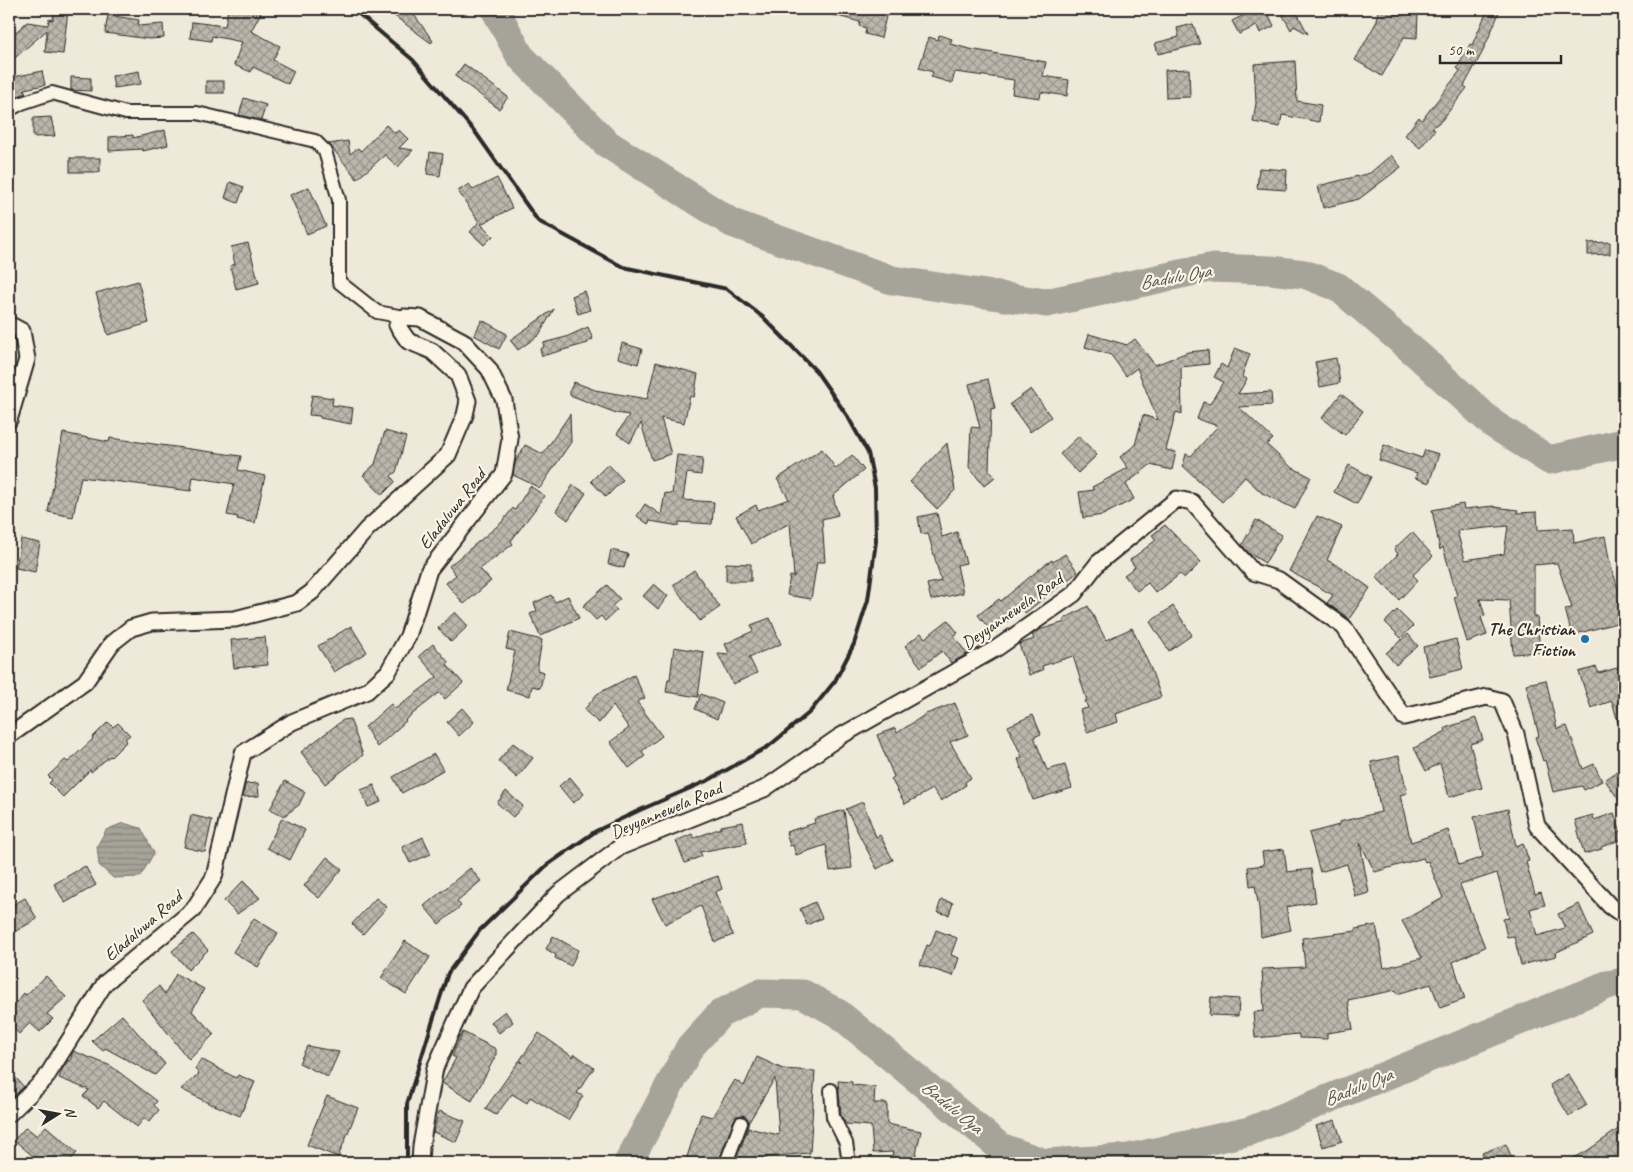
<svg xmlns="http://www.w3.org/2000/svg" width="1633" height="1172" font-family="Caveat,sans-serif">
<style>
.water{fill:url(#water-rules);stroke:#75736d}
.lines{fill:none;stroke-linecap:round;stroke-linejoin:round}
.river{stroke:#a6a399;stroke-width:29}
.building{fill:url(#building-cross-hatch);stroke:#2b2b2b;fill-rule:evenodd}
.minor-casing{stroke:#2b2b2b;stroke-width:16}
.tertiary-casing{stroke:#2b2b2b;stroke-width:19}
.minor{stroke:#fcf5e5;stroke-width:12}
.tertiary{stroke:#fcf5e5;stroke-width:15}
.rail{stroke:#2b2b2b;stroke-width:4}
.poi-dot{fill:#1f6fb2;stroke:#fcf5e5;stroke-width:2}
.labels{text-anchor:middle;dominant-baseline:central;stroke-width:4.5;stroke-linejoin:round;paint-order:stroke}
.street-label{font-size:18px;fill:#2b2b2b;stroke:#fcf5e5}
.poi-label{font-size:18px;font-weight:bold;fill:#2b2b2b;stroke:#fcf5e5;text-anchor:end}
.water-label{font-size:19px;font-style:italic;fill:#565552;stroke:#fcf5e5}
</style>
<defs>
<pattern id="water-rules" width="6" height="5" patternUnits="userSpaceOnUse" patternTransform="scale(1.25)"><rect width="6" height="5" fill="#a6a399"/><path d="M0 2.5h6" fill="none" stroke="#87857d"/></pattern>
<pattern id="building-cross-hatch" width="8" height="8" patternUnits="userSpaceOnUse" patternTransform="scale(1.25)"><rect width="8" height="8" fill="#bcb7ac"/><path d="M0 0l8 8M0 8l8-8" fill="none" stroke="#99958c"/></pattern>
</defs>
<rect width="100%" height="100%" fill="#efe9da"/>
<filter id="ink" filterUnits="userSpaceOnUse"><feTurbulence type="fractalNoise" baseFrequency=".02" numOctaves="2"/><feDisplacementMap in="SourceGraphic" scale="10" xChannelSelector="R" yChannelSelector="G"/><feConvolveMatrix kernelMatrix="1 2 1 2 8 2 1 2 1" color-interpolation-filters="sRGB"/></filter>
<g filter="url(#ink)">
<path class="water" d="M123 823 141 828 154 853 140 877 113 878 99 865 97 846 106 830Z"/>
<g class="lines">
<g class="river">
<path d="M495 9 520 56 606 143 732 223 892 280 1046 303 1209 268 1271 270 1304 274 1338 287 1419 356 1493 424 1549 460 1624 443"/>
<path d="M628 1163 690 1047 720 1014 760 993 803 994 839 1014 1000 1147 1044 1163 1129 1158 1250 1131 1607 985 1624 982"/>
</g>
</g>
<g class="building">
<path d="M54 9 68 10 63 54 45 52 47 30 9 63V38L27 22 48 25 49 19 53 20Z"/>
<path d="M228 9H263L251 31 280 46 273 60 294 71 288 84 253 67 251 72 234 65 242 42 212 36 211 41 190 38 192 22 225 26Z"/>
<path d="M385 9H410L433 41 431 43Z"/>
<path d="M826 9H872L887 12 881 38 865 34 866 28 859 26 860 22 826 13Z"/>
<path d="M1248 9H1266L1274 26 1260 33 1257 26 1239 34 1232 21 1250 12Z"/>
<path d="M1291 9H1295L1308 34 1294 26 1291 30 1282 14Z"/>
<path d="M1378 9H1398L1397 13 1418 14 1417 38 1404 37 1382 76 1355 60 1377 21Z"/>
<path d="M1488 9 1499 13 1483 51 1464 86 1467 88 1442 120 1432 128 1435 130 1420 148 1405 135 1419 117 1422 120 1460 71 1457 68 1470 44 1472 45Z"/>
<path d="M108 15 139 20 138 26 163 24 164 38 149 39 105 33Z"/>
<path d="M1193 24 1200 44 1158 54 1155 43 1179 37 1177 28Z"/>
<path d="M939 35 952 39 950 44 970 49 1046 62 1043 76 1069 80 1067 96 1041 92 1040 98 1012 94 1014 80 955 72 952 83 931 77 933 72 919 68 929 37 938 40Z"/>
<path d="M1295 61 1297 101 1321 105 1319 122 1282 115 1280 127 1253 122 1256 103 1254 64Z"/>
<path d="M464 64 508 97 499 109 455 76Z"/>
<path d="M1189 69 1190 97 1166 98 1165 70Z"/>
<path d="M42 71 45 85 24 89 26 93 9 99V78Z"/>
<path d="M139 71 141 84 114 88 112 76Z"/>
<path d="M71 77 91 78V91L71 90Z"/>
<rect x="206" y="81" width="18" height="12"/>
<path d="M244 98 266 105 261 120 239 115Z"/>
<path d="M51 117 55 136 33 137V118Z"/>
<path d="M386 125 395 133 399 130 408 139 399 148 413 150 398 167 385 155 357 179 329 144 348 141 350 154 358 148 361 151Z"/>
<path d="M165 130 168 145 143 151 142 149 109 151V137L133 135V138Z"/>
<path d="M430 152 443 154 440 176 427 174Z"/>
<path d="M1391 155 1401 167 1359 199 1323 208 1318 186 1370 173Z"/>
<rect x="70" y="158" width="30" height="14"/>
<path d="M1259 168 1287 170 1286 190 1257 188Z"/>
<path d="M497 178 512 208 481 224 493 236 484 245 470 232 479 222 458 191 469 184 473 190Z"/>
<path d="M230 182 244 187 238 203 225 198Z"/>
<path d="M309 187 326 226 307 234 290 195Z"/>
<path d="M1610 242V254L1588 255V243Z"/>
<path d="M248 243 259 283 236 289 230 266 235 264 231 247Z"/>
<path d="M138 281 149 323 108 335 96 293Z"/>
<path d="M584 291 590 310 578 314 572 296Z"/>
<path d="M554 309 539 335 518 350 510 340Z"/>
<path d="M482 320 507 334 499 349 474 335Z"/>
<path d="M588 327 593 339 588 341V343L542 356 540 349 544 347 543 343 566 337Z"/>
<path d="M1089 334 1127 345 1135 339 1155 365 1188 352 1208 350 1209 364 1181 367 1182 414 1176 412 1166 450 1176 452 1172 470 1150 465 1126 484 1134 499 1103 515 1083 518 1079 492 1094 490 1092 487 1128 468 1120 457 1135 445 1143 415 1158 420 1137 368 1126 376 1111 355 1085 347Z"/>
<path d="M622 343 642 349 638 364 618 358Z"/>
<path d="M1235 348 1250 354 1242 376 1247 379 1238 394 1271 392 1272 405 1239 407 1273 439 1267 445 1291 467 1311 477 1295 509 1262 493 1245 477 1222 502 1183 466 1186 454 1191 456 1218 426 1197 419 1203 402 1210 404 1223 382 1214 377 1221 364 1227 368Z"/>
<path d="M1336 358 1340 383 1320 387 1315 362Z"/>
<path d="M656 362 698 374 694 397 690 396 684 423 661 418 671 454 652 460 641 423 630 443 617 434 629 415 616 413 570 395V390L574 382 595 390 647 399Z"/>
<path d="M988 379 995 408 991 409 989 470 995 477 984 486 969 467 971 427 980 428 969 384Z"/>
<path d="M1031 389 1051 417 1030 432 1010 404Z"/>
<path d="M1341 394 1363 411 1345 435 1322 418Z"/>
<path d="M312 395 333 398 332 405 353 408 351 424 320 418V416L309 415Z"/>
<path d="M570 414 571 442 540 488 513 475 515 463 525 445 543 454Z"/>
<path d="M385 431 406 437 396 472 391 476 395 482 382 495 363 475 375 464Z"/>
<path d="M63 433 109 442 110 438 241 456 238 470 265 476 255 523 237 519 238 517 227 515 234 484 193 477 191 491 81 477 73 517 48 512Z"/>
<path d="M1079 436 1097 455 1078 473 1060 454Z"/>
<path d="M947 443 955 490 937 509 910 482Z"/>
<path d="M1384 445 1422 458 1425 450 1439 454 1429 483 1415 478 1417 473 1379 460Z"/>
<path d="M822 449 836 469 852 455 864 470 833 496 838 515 822 519 825 562H817L811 599 787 595 790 576 794 577 790 523 751 544 736 516 756 505 758 510 789 499 777 479Z"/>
<path d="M677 455 703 458 701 475 687 473 683 500 714 502 712 524 679 522V526L650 521 648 524 637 516 645 504 661 515 665 493 672 494Z"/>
<path d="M608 464 623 480 606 497 591 481Z"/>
<path d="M1349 465 1371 477 1357 504 1334 492Z"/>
<path d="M573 485 586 493 568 520 556 511Z"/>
<path d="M530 486 545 496 511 541 513 544 480 569 491 581 464 604 446 583 456 575 449 566 501 523 513 508 515 510Z"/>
<path d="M1463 504 1464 509 1494 506V507L1518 510 1517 513 1537 512 1538 530 1573 528 1574 543 1605 536 1609 559 1620 595 1624 593V621L1572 635 1565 609 1572 608 1557 563 1534 565V617H1537L1540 652 1513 654 1509 600 1480 599 1485 616 1481 617 1487 635 1467 642 1454 597 1457 596 1443 547 1440 550 1432 510ZM1508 526 1504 554 1465 560 1457 531Z"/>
<path d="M937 513 942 537 957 532 966 563 957 565 963 593 931 600 927 584 941 581 928 533 921 534 918 517Z"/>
<path d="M1317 516 1342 527 1327 560 1342 568 1370 588 1349 619 1327 603 1333 595 1289 571Z"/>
<path d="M1256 520 1282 535 1265 563 1250 554 1242 545Z"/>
<path d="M1165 525 1201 562 1185 578 1180 574 1156 593 1148 583 1137 591 1124 575 1135 567 1130 560 1156 540 1152 535Z"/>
<path d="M1412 532 1433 556 1413 575 1418 580 1399 600 1376 577 1398 554 1394 549Z"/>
<path d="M21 539 40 543 35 572 16 568Z"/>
<path d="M611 550 628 554 624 568 608 564Z"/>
<path d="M1065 554 1078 572 1025 613 1024 608 996 631H991L978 615 999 599 1001 601 1043 566 1052 560 1053 562Z"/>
<path d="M726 563 751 564V581H726Z"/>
<path d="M694 570 720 607 700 621 673 585Z"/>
<path d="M654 584 668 596 658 609 643 596Z"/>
<path d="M607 585 620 599 612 606 617 610 605 621 601 616 596 620 583 606Z"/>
<path d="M551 595 555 602 568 596 579 618 540 636 530 614 537 611 534 603Z"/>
<path d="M1088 606 1106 640 1132 628 1151 669 1161 697 1116 714 1118 722 1087 732 1080 710 1088 708 1085 701H1087L1073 656 1042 666 1043 670 1029 675 1019 644 1034 639 1032 635 1039 630 1065 622 1064 619Z"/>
<path d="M1173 606 1192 635 1169 651 1150 622Z"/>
<path d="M1397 610 1413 626 1401 638 1385 622Z"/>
<path d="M455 612 468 626 451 642 438 628Z"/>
<path d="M770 618 781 644 749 657 757 673 733 684 718 654 730 655 725 644 753 631 751 625Z"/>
<path d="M948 620 958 633 954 636 967 654 951 663 942 651 921 667 905 646 921 633 925 638Z"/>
<path d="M351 626 367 652 334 672 318 646Z"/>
<path d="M510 632 542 640 537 670 544 672 540 688 532 686 530 696 506 690 515 651 506 649Z"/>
<path d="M1408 634 1418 646 1396 665 1386 653Z"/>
<path d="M265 637 268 665 234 668 231 640Z"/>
<path d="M1456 639 1463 669 1430 677 1423 647Z"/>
<path d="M433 644 449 663 447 665 463 683 445 699 439 693 405 720 406 721 377 747 365 727 391 704 395 709 437 677 419 656Z"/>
<path d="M674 647 704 652 698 697 666 692 668 679H670Z"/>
<path d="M1624 666V732L1621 733 1612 701 1591 708 1579 672 1596 667 1599 673Z"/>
<path d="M634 675 645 698 637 702 662 736 642 751 645 756 629 768 610 742 629 728 613 706 599 723 584 710 597 694Z"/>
<path d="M1546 680 1557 729 1567 726 1583 769 1594 764 1602 781 1584 790 1582 786 1553 792 1545 760 1543 761 1535 737 1539 736 1526 684Z"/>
<path d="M701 694 723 703 717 719 695 709Z"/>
<path d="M955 703 968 735 950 742 971 778 965 782 966 785 941 801 933 789 905 804 891 779 894 777 877 735 895 728 897 733 926 714Z"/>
<path d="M462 708 474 722 459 736 447 722Z"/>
<path d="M1033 715 1041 734 1034 737 1047 770 1065 765 1072 788 1033 800 1018 759 1022 757 1008 726Z"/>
<path d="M1476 718 1483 740 1470 744 1482 788 1449 797 1440 763 1426 771 1414 748 1446 731 1445 728Z"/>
<path d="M350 719 363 755 325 784 301 752 343 720Z"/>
<path d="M108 722 113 727 118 723 130 735 125 739 127 741 111 757 110 756 91 772 90 770 63 797 49 783 52 780 48 776 65 760 68 762 93 739 92 738Z"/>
<path d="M513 743 533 758 517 778 498 761Z"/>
<path d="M434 754 443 770 402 793 393 777Z"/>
<path d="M1399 756 1407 793 1400 795 1411 842 1448 830 1459 865 1483 857 1474 817 1508 809 1516 846 1523 843 1529 861 1526 862 1535 894 1541 892 1545 905 1530 909 1537 936 1565 928 1558 914 1579 904 1593 935 1555 953 1556 956 1521 965 1514 936 1507 937 1503 919 1509 918 1497 873 1460 885 1485 947 1453 962 1465 999 1440 1008 1431 984 1397 994 1396 990 1348 1000 1353 1029 1327 1033V1039L1299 1038V1034L1255 1038 1253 1012 1264 1011 1262 969 1305 967 1302 938 1356 931V929L1376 925 1384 968 1422 958 1402 921 1443 898 1428 861 1425 862 1423 858 1375 872 1360 843 1369 893 1355 897 1347 864 1320 872 1309 833 1339 825V822L1381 812 1371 762Z"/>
<path d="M1619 770 1624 777V807L1605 780Z"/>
<path d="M570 777 584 794 573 803 559 786Z"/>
<path d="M285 781 305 792 299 805 284 816 270 809Z"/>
<path d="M258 783 259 796 243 797 245 784Z"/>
<path d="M374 785 381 802 368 807 361 790Z"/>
<path d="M506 791 523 806 513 817 497 803Z"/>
<path d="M863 802 876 837 880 835 893 860 877 869 846 809Z"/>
<path d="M844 810 852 868 830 871 826 845 796 855 793 845 790 846 786 832 815 823 814 819Z"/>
<path d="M1614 813 1623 839 1601 847 1602 849 1584 854 1575 820 1593 815 1594 820Z"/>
<path d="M191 815 212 820 205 852 184 847Z"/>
<path d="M282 818 305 830 290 860 267 848Z"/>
<path d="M743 822 747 843 700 852 702 856 685 863 676 841 692 834 694 838 721 828V826Z"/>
<path d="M423 837 431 854 410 863 402 847Z"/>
<path d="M1284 849 1287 872 1311 869 1316 902 1286 907 1291 930 1261 937 1259 908 1255 885 1250 886 1248 867 1264 865 1262 852Z"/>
<path d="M327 857 342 869 319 898 304 886Z"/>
<path d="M85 866 96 885 65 903 54 884Z"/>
<path d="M470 868 481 881 457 901 461 906 439 924 424 906Z"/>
<path d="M718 876 722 889 715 892 733 935 715 942 701 906 665 924 652 899Z"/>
<path d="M243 881 260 898 237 914 224 901Z"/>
<path d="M25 898 37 919 9 935V907Z"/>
<path d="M376 898 387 907 363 934 352 924Z"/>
<path d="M941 900 953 903 949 915 937 912Z"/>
<path d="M815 902 822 918 807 925 800 909Z"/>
<path d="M254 918 278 933 258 967 233 952Z"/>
<path d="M936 930 957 938 951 955 959 958 953 976 920 965 927 945 930 946Z"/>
<path d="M193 934 208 950 188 970 172 951Z"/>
<path d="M553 936 578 950 571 966 555 958 556 955 546 949Z"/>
<path d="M405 941 430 957 406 994 381 978Z"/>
<path d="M176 974 204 989 192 1011 214 1034 189 1060 142 1000 159 986 165 994Z"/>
<path d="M46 976 66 997 47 1014 53 1019 40 1032 30 1023 19 1034 9 1022V1010L24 993 26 995Z"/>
<path d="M1211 997 1239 999 1238 1016 1209 1015Z"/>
<path d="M505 1011 513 1022 499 1033 491 1022Z"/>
<path d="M122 1015 165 1064 155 1075 105 1048 103 1051 92 1041Z"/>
<path d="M463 1032 496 1049V1055L472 1101 442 1083 456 1058 452 1056Z"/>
<path d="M539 1033 573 1057 575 1054 594 1068 577 1093 583 1096 568 1120 530 1097 527 1103 512 1094 496 1115 485 1109 519 1061 523 1063 520 1060Z"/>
<path d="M307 1046 339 1052 328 1077 299 1063Z"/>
<path d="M73 1051 111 1066 157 1101 154 1105 159 1110 149 1122 144 1118 137 1127 104 1101 98 1108 83 1096 89 1090 59 1078 62 1070 68 1060 70 1061Z"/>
<path d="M757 1057 783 1069 815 1071 810 1153 766 1157 765 1163H756L740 1159 739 1163H735L748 1128 779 1135 775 1078 749 1122 747 1118 743 1115 736 1116 734 1120 718 1163H685L701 1114 712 1117 735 1080 744 1086Z"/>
<path d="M201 1059 236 1078 238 1075 255 1082 240 1116 212 1104V1105L181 1089 199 1074 195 1069Z"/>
<path d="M9 1070 24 1087 9 1101Z"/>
<path d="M1568 1074 1587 1105 1569 1116 1550 1085Z"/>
<path d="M838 1081 852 1082V1085L875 1087 874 1103H887V1124L921 1131 914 1163 891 1159 893 1152 873 1153 871 1126 846 1124 841 1115Z"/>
<path d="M327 1096 358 1108 338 1157 307 1145Z"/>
<path d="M439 1111 465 1121 456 1142 433 1132Z"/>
<path d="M1335 1120 1342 1141 1323 1147 1316 1126Z"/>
<path d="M1624 1125V1158L1616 1163H1565L1587 1151Z"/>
<path d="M46 1126 77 1153 68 1163H41L14 1140 26 1127 37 1136Z"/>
<path d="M1506 1144 1514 1163H1486L1482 1153Z"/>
</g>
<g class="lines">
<g class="minor-casing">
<g id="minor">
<path d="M9 110 22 103 52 93 126 113H197L315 141 325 151 339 200V282L377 312 404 317"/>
<path d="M831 1090 833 1117 846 1143 849 1163"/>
<path d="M726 1163 741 1123"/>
</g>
</g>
<g class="tertiary-casing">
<g id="tertiary">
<path d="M9 324 22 331 27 359 9 420"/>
<path d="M9 736 85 682 112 643 131 628 152 622 235 619 297 603 312 592 367 529 448 455 465 415 468 401 458 375 432 351 408 341 397 325 404 317 420 318 463 341 489 369 504 400 510 439 504 474 429 570 408 636 388 672 367 691 292 722 243 753 214 877 193 910 105 983 45 1079 9 1114"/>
<path d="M420 1163 421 1146 435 1068 471 988 558 894 620 847 764 789 839 737 997 648 1074 594 1098 563 1177 499 1192 502 1253 572 1279 580 1344 627 1404 717 1487 697 1502 701 1516 734 1537 826 1610 906 1624 916"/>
</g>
</g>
<use href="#minor" class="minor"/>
<use href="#tertiary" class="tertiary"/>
<path class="rail" d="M353 9 413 60 476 133 538 221 623 267 727 289 764 318 816 371 848 417 868 453 875 488 876 541 868 600 854 644 835 681 810 712 769 746 709 780 640 810 596 831 546 866 480 930 448 973 428 1036 407 1104V1163"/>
</g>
</g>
<circle class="poi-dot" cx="1585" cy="639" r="5"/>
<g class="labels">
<g class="street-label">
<text transform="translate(452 509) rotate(-52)">Eladaluwa Road</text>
<text transform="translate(1012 611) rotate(-35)">Deyyannewela Road</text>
<text transform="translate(666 810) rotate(-23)">Deyyannewela Road</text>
<text transform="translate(143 926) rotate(-41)">Eladaluwa Road</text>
</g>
<g class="poi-label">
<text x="1575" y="629">The Christian<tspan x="1575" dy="21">Fiction</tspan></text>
</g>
<g class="water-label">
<text transform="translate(1175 277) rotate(-10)">Badulu Oya</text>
<text transform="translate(1358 1087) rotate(-22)">Badulu Oya</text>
<text transform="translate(952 1107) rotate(39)">Badulu Oya</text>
</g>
</g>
<rect width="1633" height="1172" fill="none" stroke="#fcf5e5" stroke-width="30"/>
<rect x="15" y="15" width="1603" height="1142" fill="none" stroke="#2b2b2b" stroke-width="2" filter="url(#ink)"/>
<g transform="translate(58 1114) rotate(79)" stroke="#fcf5e5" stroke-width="4" paint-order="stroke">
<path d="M0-4L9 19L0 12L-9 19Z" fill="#2b2b2b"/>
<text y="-8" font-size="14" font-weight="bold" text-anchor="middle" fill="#2b2b2b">N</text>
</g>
<path d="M1440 55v8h121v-8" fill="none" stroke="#2b2b2b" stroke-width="2.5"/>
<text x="1448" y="55" font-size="15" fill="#2b2b2b" stroke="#fcf5e5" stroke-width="4" paint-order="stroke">50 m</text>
</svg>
